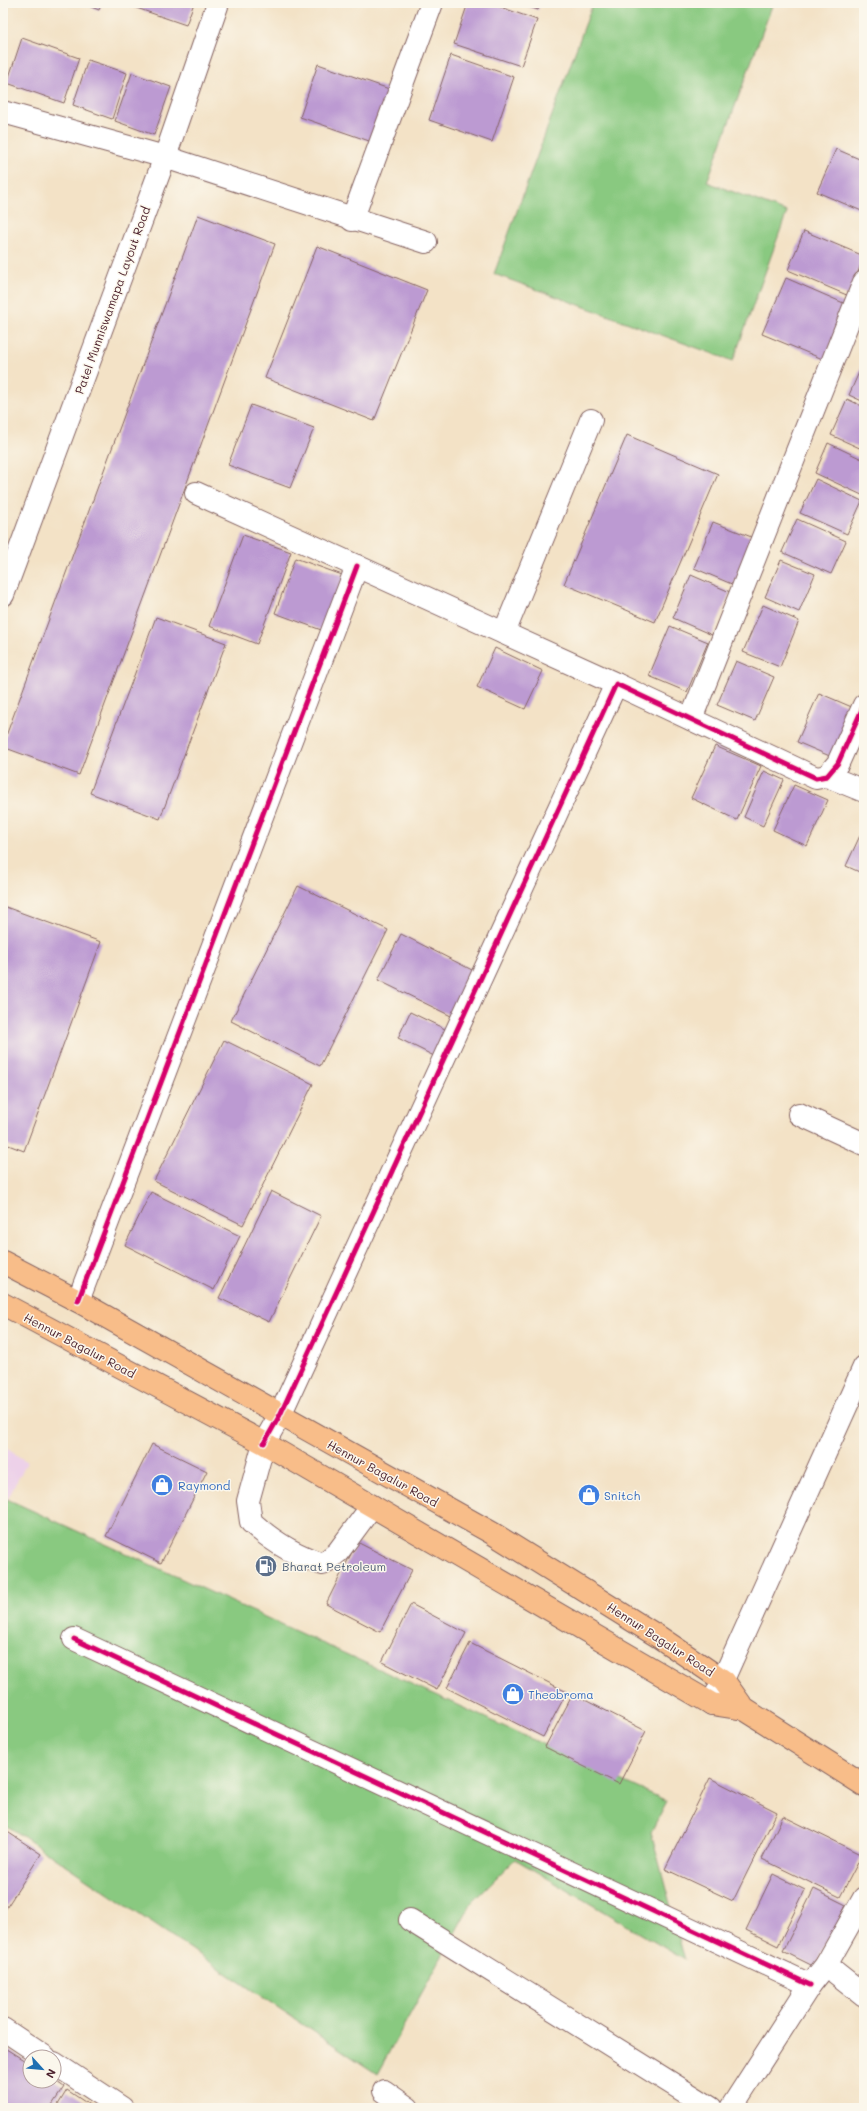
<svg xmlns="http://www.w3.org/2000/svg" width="867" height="2111" font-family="Mali,sans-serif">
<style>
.built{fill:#edd1e9}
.green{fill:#89c980;stroke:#6a7456}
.building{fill:#bc9ad2}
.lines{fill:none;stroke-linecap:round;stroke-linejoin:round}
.minor-casing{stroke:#856361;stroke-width:24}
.major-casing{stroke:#856361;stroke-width:24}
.minor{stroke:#fff;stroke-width:22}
.major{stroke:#f8bd89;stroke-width:22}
.cycleway-casing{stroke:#fbf7ec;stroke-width:8}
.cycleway{stroke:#d6006c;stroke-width:5}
.labels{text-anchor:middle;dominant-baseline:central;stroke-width:3;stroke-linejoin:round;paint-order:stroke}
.street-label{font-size:12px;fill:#4a1f2b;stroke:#fbf7ec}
.shop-label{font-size:12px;fill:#366cbe;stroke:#fbf7ec;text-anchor:start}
.service-label{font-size:12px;fill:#4e5e75;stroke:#fbf7ec;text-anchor:start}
</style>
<rect width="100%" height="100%" fill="#fbf7ec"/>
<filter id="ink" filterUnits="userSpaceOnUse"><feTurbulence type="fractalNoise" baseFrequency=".025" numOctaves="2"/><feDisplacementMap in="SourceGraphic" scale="8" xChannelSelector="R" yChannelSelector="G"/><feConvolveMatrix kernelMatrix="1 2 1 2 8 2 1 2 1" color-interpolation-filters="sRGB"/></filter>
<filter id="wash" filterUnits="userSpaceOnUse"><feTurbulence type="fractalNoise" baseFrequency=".012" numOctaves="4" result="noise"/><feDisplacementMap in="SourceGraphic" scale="16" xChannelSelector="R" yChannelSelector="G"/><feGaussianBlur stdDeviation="0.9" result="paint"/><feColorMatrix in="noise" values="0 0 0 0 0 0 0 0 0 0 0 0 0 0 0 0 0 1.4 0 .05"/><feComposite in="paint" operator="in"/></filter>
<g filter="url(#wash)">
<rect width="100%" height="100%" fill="#f3e2c6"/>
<path class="built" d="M3 1446 27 1462 3 1508Z"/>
<g class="green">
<path d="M593 3H773L707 182 787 212 733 361 494 274Z"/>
<path d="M7 1499 667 1801 651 1832 685 1960 515 1859 472 1902 377 2074 3 1823V1508Z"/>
</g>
<g id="blocks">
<g class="building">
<path d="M81 3H102L99 10Z"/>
<path d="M122 3H194L186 25Z"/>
<path d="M468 3H489L537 20 521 66 454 44Z"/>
<path d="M518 3H540L538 10Z"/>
<path d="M22 38 79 58 64 103 7 83Z"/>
<path d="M451 55 514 77 492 142 429 120Z"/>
<path d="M88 60 127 73 112 119 73 105Z"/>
<path d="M318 64 392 90 375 143 300 117Z"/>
<path d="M132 73 171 87 154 135 115 121Z"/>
<path d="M836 149 864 161V212L817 192Z"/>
<path d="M198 215 275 244 79 775 3 747V744Z"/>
<path d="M804 231 864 256 849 296 788 270Z"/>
<path d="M317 246 427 290 374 421 265 378Z"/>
<path d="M786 278 848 305 825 360 762 334Z"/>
<path d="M864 361V402L849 395Z"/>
<path d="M847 399 864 407V450L831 435Z"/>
<path d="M251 405 314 428 290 488 228 465Z"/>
<path d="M627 435 718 474 655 622 564 584Z"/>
<path d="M828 443 864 460V496L815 473Z"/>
<path d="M816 479 862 501 847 534 800 513Z"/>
<path d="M797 519 846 541 831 574 782 552Z"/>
<path d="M713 522 754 538 734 585 694 568Z"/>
<path d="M243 535 291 552 257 644 209 626Z"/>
<path d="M295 558 345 576 324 631 275 613Z"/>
<path d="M781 560 815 574 799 612 765 597Z"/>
<path d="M691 575 730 592 712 635 673 618Z"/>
<path d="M763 605 799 621 780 667 743 652Z"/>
<path d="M156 617 226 643 160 819 90 793Z"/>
<path d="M670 626 708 642 687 692 649 676Z"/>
<path d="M495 648 543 671 525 709 477 687Z"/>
<path d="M736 661 774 677 755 721 717 705Z"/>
<path d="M819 693 854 708 832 757 797 742Z"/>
<path d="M715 746 761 766 737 820 691 798Z"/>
<path d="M764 771 784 780 763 826 744 817Z"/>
<path d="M794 785 828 800 807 846 773 830Z"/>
<path d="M864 827V874L846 866Z"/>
<path d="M298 886 388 930 320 1066 231 1021Z"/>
<path d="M3 906 101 942 24 1151 3 1143Z"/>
<path d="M401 934 474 971 451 1016 378 980Z"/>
<path d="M410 1012 447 1030 434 1056 398 1038Z"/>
<path d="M224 1040 313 1084 243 1225 154 1181Z"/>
<path d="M271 1191 321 1216 269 1322 219 1298Z"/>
<path d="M151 1192 240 1236 214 1290 125 1245Z"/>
<path d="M152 1444 207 1471 161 1563 106 1536Z"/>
<path d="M357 1542 412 1570 380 1632 326 1604Z"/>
<path d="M411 1604 466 1633 437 1690 382 1662Z"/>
<path d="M470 1643 567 1692 543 1737 447 1688Z"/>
<path d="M573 1694 646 1731 619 1784 545 1747Z"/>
<path d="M710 1778 777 1812 733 1901 665 1869Z"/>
<path d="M783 1816 862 1855 840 1897 762 1859Z"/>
<path d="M3 1829 41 1854 3 1913Z"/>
<path d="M773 1874 805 1890 778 1946 746 1930Z"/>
<path d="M814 1889 846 1905 815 1967 783 1951Z"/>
<path d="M3 2047 30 2064V2081L54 2080 64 2087 50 2108H3Z"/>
<path d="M67 2090 94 2108H56Z"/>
</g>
</g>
</g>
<g filter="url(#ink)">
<use href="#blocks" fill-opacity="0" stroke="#856361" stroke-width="1"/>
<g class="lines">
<g class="minor-casing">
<g id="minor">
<path d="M3 112 165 157 426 242"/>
<path d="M352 220 432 3"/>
<path d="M196 493 616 684"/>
<path d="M3 595 165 157 218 3"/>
<path d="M504 633 591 420"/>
<path d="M691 719 864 282"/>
<path d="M827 776 864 791"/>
<path d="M799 1114 864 1144"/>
<path d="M78 1301 357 566"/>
<path d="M372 1506 338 1552 323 1564C296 1556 272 1541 251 1522L248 1501 264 1443 280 1415 616 684 816 778 827 776 838 763 864 705"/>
<path d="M74 1639 810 1985"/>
<path d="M712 1704 864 1367"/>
<path d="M410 1920 711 2108"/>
<path d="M826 1965 864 1995"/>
<path d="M3 2029 45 2057"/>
<path d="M54 2063 122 2108"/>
<path d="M384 2091 408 2108"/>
<path d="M731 2108 810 1985 826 1965 864 1898"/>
</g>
</g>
<g class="major-casing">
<g id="major">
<path d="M3 1262 78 1301 492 1533 659 1637 724 1681 744 1709 864 1785"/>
<path d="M3 1304 264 1443 712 1704 744 1709"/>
</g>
</g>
<use href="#minor" class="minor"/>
<use href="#major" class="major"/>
<g class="cycleway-casing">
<g id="cycleway">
<path d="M78 1301 357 566"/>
<path d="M264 1443 280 1415 616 684 816 778 827 776 838 763 864 705"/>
<path d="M74 1639 810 1985"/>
</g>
</g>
<use href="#cycleway" class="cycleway"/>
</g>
</g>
<defs>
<g id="shop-disc" transform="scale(1.15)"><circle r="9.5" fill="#3f7fe0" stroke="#fbf7ec"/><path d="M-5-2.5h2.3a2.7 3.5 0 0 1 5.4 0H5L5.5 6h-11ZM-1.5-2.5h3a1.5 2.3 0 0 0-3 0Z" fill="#fff"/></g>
<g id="fuel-disc" transform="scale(1.15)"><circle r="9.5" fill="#5c6f8a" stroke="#fbf7ec"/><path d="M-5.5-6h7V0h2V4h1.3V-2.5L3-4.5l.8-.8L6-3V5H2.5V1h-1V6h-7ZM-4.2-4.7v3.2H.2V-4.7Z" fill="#fff"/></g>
</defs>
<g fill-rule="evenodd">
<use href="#shop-disc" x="162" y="1485"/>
<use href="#shop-disc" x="589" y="1495"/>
<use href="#fuel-disc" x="266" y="1566"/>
<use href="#shop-disc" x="513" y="1694"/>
</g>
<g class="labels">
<g class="street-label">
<text transform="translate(112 300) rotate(-70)">Patel Munniswamapa Layout Road</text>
<text transform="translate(80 1345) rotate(28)">Hennur Bagalur Road</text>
<text transform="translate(383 1473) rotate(29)">Hennur Bagalur Road</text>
<text transform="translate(661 1639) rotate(33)">Hennur Bagalur Road</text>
</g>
<g class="shop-label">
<text x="178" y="1485">Raymond</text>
<text x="604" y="1495">Snitch</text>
<text x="528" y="1694">Theobroma</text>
</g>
<g class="service-label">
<text x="282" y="1566">Bharat Petroleum</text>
</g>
</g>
<rect width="867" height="2111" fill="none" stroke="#fbf7ec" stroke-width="16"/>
<g transform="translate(42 2069) rotate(117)"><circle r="19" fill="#fbf7ec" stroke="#b4a19f"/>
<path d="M0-3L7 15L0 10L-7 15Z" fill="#1f6fb2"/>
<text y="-6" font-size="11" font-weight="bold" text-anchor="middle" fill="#4a1f2b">N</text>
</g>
</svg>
